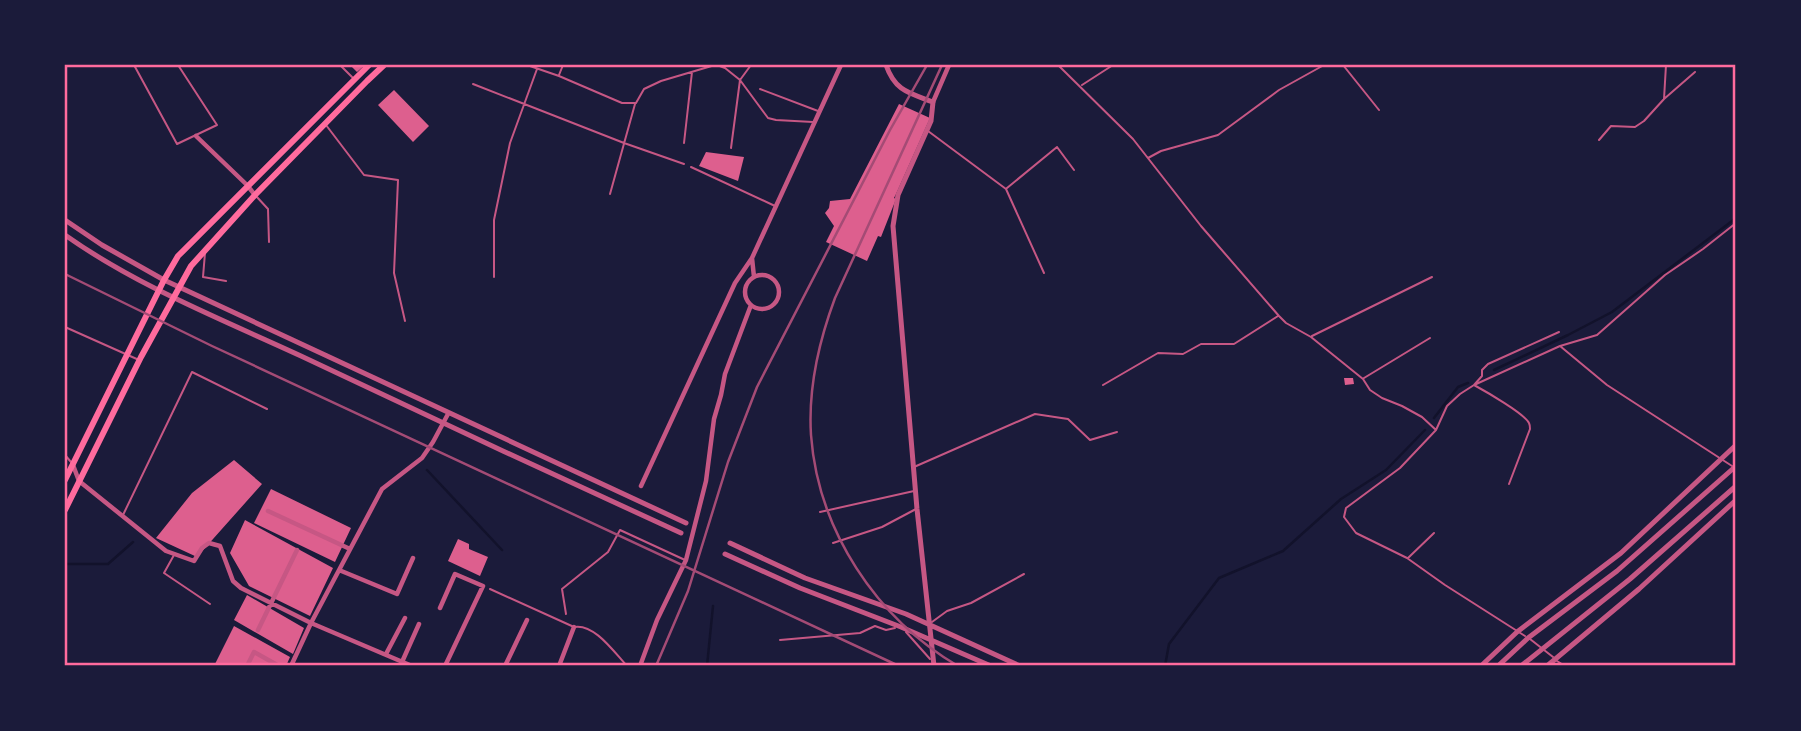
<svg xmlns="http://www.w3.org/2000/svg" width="1801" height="731" font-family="'Alegreya Sans',sans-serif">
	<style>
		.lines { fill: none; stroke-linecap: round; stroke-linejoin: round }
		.stream { stroke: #12122b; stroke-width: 2.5 }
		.building { fill: #dd5f8e }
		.service { stroke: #c65784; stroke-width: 2 }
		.minor { stroke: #c65784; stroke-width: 4.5 }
		.tertiary { stroke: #c65784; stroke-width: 5 }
		.secondary { stroke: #ff6b9d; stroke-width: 6 }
		.rail { stroke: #a44b75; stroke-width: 2.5 }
		.neatline { fill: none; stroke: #ff6b9d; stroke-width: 2.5 }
	</style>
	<rect width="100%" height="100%" fill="#1b1b3a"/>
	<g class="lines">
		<path class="stream" d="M1494 370 1568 335 1612 312 1736 218
			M1434 418 1458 387 1468 383
			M427 470 502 550
			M65 564H108L133 542
			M707 666 713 606
			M1165 666 1169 644 1219 578 1283 551 1341 499 1386 470 1425 430"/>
	</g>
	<path class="building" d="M350 65H365L357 72Z
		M394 90 429 126 413 142 378 105Z
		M899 104 930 118 896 194 894 198 896 199 881 237 878 236 867 261 826 242 834 226 825 213 829 208 830 201 850 199Z
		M706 152 744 157 738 181 699 166Z
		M1344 378H1353L1354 384 1345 385Z
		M234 460 262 484 197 557 156 538 192 493Z
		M271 489 351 528 335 562 254 523Z
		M245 520 333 568 310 616 249 586 230 553Z
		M458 539 469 544V549L488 557 480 576 448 561Z
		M247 595 304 628 293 654 234 620Z
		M234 626 290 657 286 666H214Z"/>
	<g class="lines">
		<path class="service" d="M134 65 177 144 217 125 178 65
			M340 65 353 78
			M527 65 559 76 622 103H636L644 89 661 81 715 65
			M717 65 725 68 740 80 768 118 776 120 813 122
			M1058 65 1133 139 1201 226 1279 316 1286 323 1311 337 1363 379 1370 390 1382 398 1402 406 1422 417 1436 430
			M1343 65 1379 110
			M559 75 563 65
			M473 84 624 143 684 164
			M1082 85 1113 65
			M760 89 818 111
			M1664 99 1666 65
			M326 125 364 175 398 180 394 273 405 321
			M928 131 1006 189 1044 273
			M1599 140 1611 126 1635 127 1644 121 1664 99 1695 72
			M684 143 692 72
			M731 148 740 80 751 65
			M1148 158 1161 151 1218 135 1279 90 1324 65
			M691 167 775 206
			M1007 188 1057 147 1074 170
			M610 194 635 104
			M256 196 268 209 269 242
			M205 253 203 277 226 281
			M494 277V220L510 143 537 69
			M65 327 139 360
			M1312 336 1432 277
			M1560 346 1607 385 1732 466
			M1364 378 1430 338
			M1103 385 1158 353 1183 354 1201 344H1234L1278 316
			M65 455 71 462
			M914 467 1035 414 1068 419 1090 440 1117 432
			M1509 484 1530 429C1530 427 1530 425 1529 423 1525 414 1485 391 1474 385L1482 376V370L1488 364 1559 332
			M820 512 914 491
			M123 515 192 372 267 409
			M833 543 882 527 916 509
			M174 555 164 573 210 604
			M1408 558 1434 533
			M490 589 574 627C594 623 614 652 627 666
			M566 614 562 589 608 552 620 530 685 560
			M932 622 947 611 971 603 1024 574
			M906 632 930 659
			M1525 636 1445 585 1407 558 1356 533 1344 517 1346 508 1400 468 1436 430 1447 406 1460 394 1474 385 1560 346 1597 335 1665 275 1703 249 1736 223
			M1530 639 1553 657
			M780 640 860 633 875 626 886 630 895 628
			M1557 661 1565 666"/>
		<path class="minor" d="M933 102 949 65
			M196 136 247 185 255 195
			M745 292a17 17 0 1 1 34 0a17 17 0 1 1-34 0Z
			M754 277 752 258 841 65
			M73 465 79 481 166 551 194 561 202 548 209 543 220 546 233 581 241 588 311 623 412 666
			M641 486 735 283 752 258
			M268 511 350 549
			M339 570 397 594 413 558
			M440 608 455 574 483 586 445 666
			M258 630 297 550
			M386 654 405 618
			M402 662 419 624
			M247 666 254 652 279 666
			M291 666 311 623 382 489 422 458 433 442 448 414
			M505 666 527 620
			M559 666 574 627
			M640 666 657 620 686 560 706 481 714 419 721 395 725 374 751 305"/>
		<path class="tertiary" d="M886 65C895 91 909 93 933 102L931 121 898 195 893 226 917 509 934 666
			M65 220 102 245 164 280 686 523
			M65 235C137 286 221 319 301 356 427 416 554 475 681 533
			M730 543 805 578 906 614 1020 666
			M725 554 800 588 901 627 991 666
			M1481 666 1517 632 1621 553 1736 445
			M1498 666 1528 638 1617 571 1736 466
			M1521 666 1630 579 1736 486
			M1547 666 1639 589 1736 500"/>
		<path class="secondary" d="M65 480 164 280 178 256 369 65
			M65 510 141 357 191 266 255 195 367 81 384 65"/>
		<path class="rail" d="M942 65 835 298C819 341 808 388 811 435 818 530 876 618 958 666
			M65 274 212 346 899 666
			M656 666 688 591 728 462 757 387 890 130 927 65"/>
	</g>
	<rect width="1801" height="731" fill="none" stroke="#1b1b3a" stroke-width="133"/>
	<rect x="66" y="66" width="1668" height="598" class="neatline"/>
</svg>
